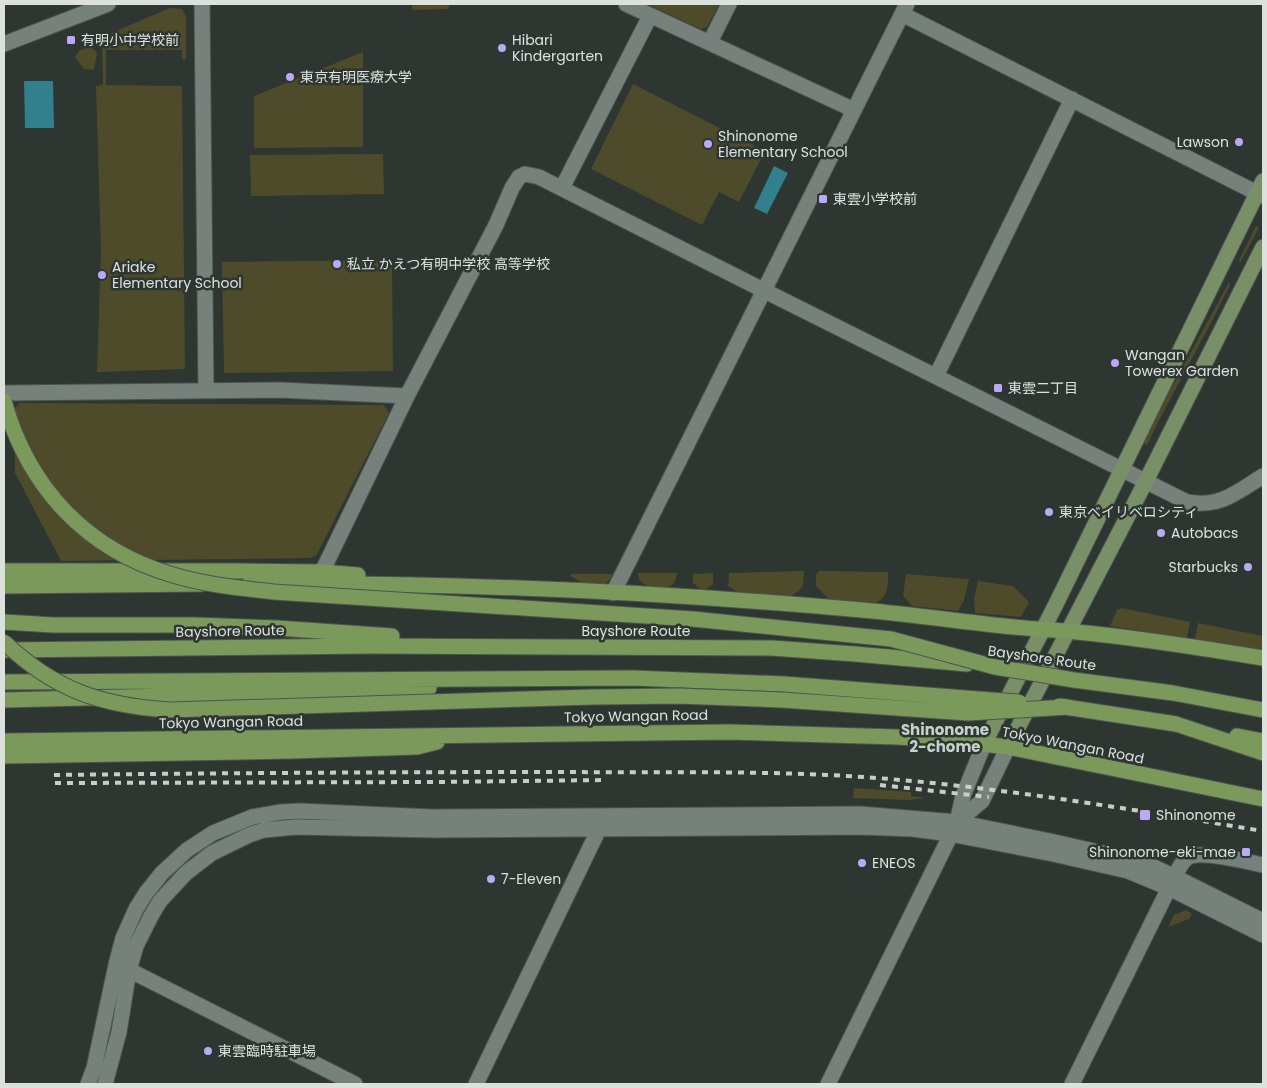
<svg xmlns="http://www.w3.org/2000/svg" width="1267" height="1088" font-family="Poppins,'Noto Sans JP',sans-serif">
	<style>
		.green { fill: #4e4b2b }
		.water { fill: #327f8e }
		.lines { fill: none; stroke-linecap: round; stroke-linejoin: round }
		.minor-casing { stroke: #4d544f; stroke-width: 17 }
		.major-casing { stroke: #4d544f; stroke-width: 17 }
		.highway-casing { stroke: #4d544f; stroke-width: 17 }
		.minor { stroke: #77817b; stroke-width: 15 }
		.major { stroke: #798f68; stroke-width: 15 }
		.highway { stroke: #7a995b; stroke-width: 15 }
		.rail { stroke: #c8cdca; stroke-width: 4; stroke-dasharray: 6 6; stroke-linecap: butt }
		.highway-bridge-casing { stroke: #4d544f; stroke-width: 17; stroke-linecap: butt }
		.highway-bridge { stroke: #7a995b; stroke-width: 15 }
		.poi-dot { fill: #baaaf6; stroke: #2d3630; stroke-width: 2 }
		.labels { text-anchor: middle; stroke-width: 5; stroke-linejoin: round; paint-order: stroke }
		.poi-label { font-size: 14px; fill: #dce1de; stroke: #2d3630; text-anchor: start }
		.street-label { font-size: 14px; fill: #dce1de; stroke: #2d3630 }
		.neighbourhood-label { font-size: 15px; font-weight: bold; fill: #c6d1ca; stroke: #2d3630 }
	</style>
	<rect width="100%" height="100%" fill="#2d3630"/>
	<path class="green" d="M412 4H450L448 9 412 10Z
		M647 4H719L707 27 701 29Z
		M170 8 182 9 186 16V59H182V50H106V85L182 86 185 369 97 372 101 252 96 86 103 85 102 37Z
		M90 45 97 53 94 70 84 69 75 57 79 51Z
		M363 52V147L254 148V96Z
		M633 84 765 151 739 202 719 192 702 225 591 169Z
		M383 154 384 194 251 196 250 155Z
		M1256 226 1259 228 1240 263 1239 260Z
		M392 260 393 371 224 373 222 262Z
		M1229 282 1230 285C1204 339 1173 391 1147 445L1143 443 1172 387Z
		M20 403 384 405 389 413 317 554 311 558 61 561 15 473 14 409Z
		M804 571 803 585 799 591 789 597 739 593 728 586 729 573Z
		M819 571 888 572C888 585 889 596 876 603L830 600 816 586V575Z
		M637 573H677C676 594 652 591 640 581Z
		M713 573V584L703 591 693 583V574Z
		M570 574H613C604 593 584 586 571 576Z
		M906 574 969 579 964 600 958 611 912 606 903 596Z
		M978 581 1013 586 1029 602 1021 617 975 613 974 599Z
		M1122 608 1190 622 1187 638 1110 626 1117 610Z
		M1198 623 1263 636V650L1195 639Z
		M854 788 911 792V796L926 798 910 800 853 798Z
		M1186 910 1192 914 1189 919 1168 927 1174 915Z"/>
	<path class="water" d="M24 81H53L54 128H25Z
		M774 166 788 173 767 214 754 208Z"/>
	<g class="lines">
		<g class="minor-casing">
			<path id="minor" d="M202 4 206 390
				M626 4 854 110
				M902 14 1263 196
				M710 42 729 4
				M4 44 108 4
				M562 188 650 16
				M936 376 1072 99
				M4 393 280 390 407 396
				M322 572 407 396 496 225 512 188 519 177 525 174 539 177 765 291 1187 502C1220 508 1237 492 1263 476
				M613 593 907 4
				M957 822 982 801 1008 747
				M129 970 355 1084
				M88 1084 94 1068 116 965 123 938 136 909 146 893 162 873 187 850 213 833 252 817 281 812 300 811 432 817 860 814 957 822 1050 841 1120 857 1156 868 1175 877 1263 921
				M105 1084 119 1032 129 970 136 946 151 916 160 901 186 873 212 853 249 835 264 830 296 827 434 830 861 827 913 829 950 834 1053 854 1128 871 1169 888 1263 935
				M476 1084 599 829
				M828 1084 957 822 963 796 984 744
				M1072 1084 1169 888C1174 879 1179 864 1187 858 1199 849 1248 862 1263 865"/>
		</g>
		<g class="major-casing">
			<path id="major" d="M984 744 1055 606 1263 181
				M1008 747 1146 481 1263 247"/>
		</g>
		<g class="highway-casing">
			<path id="highway" d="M4 571H239L322 572 358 575
				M249 584C453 582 658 592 862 610 906 614 950 620 994 625 1028 629 1062 630 1096 634 1152 640 1208 649 1263 658
				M4 586 201 584
				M4 622 53 625H195L277 628 392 636
				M5 650 370 646 772 648 855 654 967 664
				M4 682 633 678 784 684
				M4 700 371 691 429 688
				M1176 724 1263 753
				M1237 736 1263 741
				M4 741 729 732 897 737 956 741 1008 747 1263 799
				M4 756 292 751 417 747 437 742"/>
		</g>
		<use href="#minor" class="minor"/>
		<use href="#major" class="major"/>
		<use href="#highway" class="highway"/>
		<path class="rail" d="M54 775C225 773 396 772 566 772 669 773 774 770 877 778 1006 788 1135 810 1263 831
			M55 783 439 782 607 780
			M880 785 989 797"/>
		<g class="highway-bridge-casing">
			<path id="highway-bridge" d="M4 401C28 487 86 550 173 575 206 585 240 588 274 592L693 619 891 639 995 667 1074 680 1173 693 1263 710
				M4 642C54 690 102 706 170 710L593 697 679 696 782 700 968 713 1068 707
				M784 684 1019 702
				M1059 706 1176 724"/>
		</g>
		<use href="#highway-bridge" class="highway-bridge"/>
	</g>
	<g class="poi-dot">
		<rect x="66" y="35" width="10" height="10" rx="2.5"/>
		<circle cx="502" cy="48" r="5"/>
		<circle cx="290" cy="77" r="5"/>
		<circle cx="1239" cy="142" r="5"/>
		<circle cx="708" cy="144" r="5"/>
		<rect x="818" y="194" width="10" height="10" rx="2.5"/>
		<circle cx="337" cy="264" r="5"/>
		<circle cx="102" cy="275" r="5"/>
		<circle cx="1115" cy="363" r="5"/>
		<rect x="993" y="383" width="10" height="10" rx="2.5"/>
		<circle cx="1049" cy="512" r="5"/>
		<circle cx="1161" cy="533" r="5"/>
		<circle cx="1248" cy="567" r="5"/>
		<rect x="1139" y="809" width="12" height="12" rx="2.5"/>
		<rect x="1241" y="847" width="10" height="10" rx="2.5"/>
		<circle cx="862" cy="863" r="5"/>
		<circle cx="491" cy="879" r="5"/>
		<circle cx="208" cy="1051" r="5"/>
	</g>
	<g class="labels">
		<g class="poi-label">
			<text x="81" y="45">有明小中学校前</text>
			<text x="512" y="45">Hibari<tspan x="512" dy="16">Kindergarten</tspan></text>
			<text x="300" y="82">東京有明医療大学</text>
			<text x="718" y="141">Shinonome<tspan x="718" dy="16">Elementary School</tspan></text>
			<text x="1229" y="147" text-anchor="end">Lawson</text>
			<text x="833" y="204">東雲小学校前</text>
			<text x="347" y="269">私立 かえつ有明中学校 高等学校</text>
			<text x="112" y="272">Ariake<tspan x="112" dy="16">Elementary School</tspan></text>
			<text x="1125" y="360">Wangan<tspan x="1125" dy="16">Towerex Garden</tspan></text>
			<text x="1008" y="393">東雲二丁目</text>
			<text x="1059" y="517">東京ベイリベロシティ</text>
			<text x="1171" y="538">Autobacs</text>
			<text x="1238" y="572" text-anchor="end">Starbucks</text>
			<text x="1156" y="820">Shinonome</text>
			<text x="1236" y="857" text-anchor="end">Shinonome-eki-mae</text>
			<text x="872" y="868">ENEOS</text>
			<text x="501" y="884">7-Eleven</text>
			<text x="218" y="1056">東雲臨時駐車場</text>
		</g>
		<g class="street-label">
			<text transform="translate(230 631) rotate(-1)" y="5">Bayshore Route</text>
			<text x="636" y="636">Bayshore Route</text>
			<text transform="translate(1042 658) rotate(8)" y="5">Bayshore Route</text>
			<text transform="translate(636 716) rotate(-1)" y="5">Tokyo Wangan Road</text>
			<text transform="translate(231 722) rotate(-1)" y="5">Tokyo Wangan Road</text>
			<text transform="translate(1073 745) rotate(11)" y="5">Tokyo Wangan Road</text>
		</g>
		<g class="neighbourhood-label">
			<text x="945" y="735">Shinonome<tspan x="945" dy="17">2-chome</tspan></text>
		</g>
	</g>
	<rect width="1267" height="1088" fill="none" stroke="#dce1de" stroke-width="10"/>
</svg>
